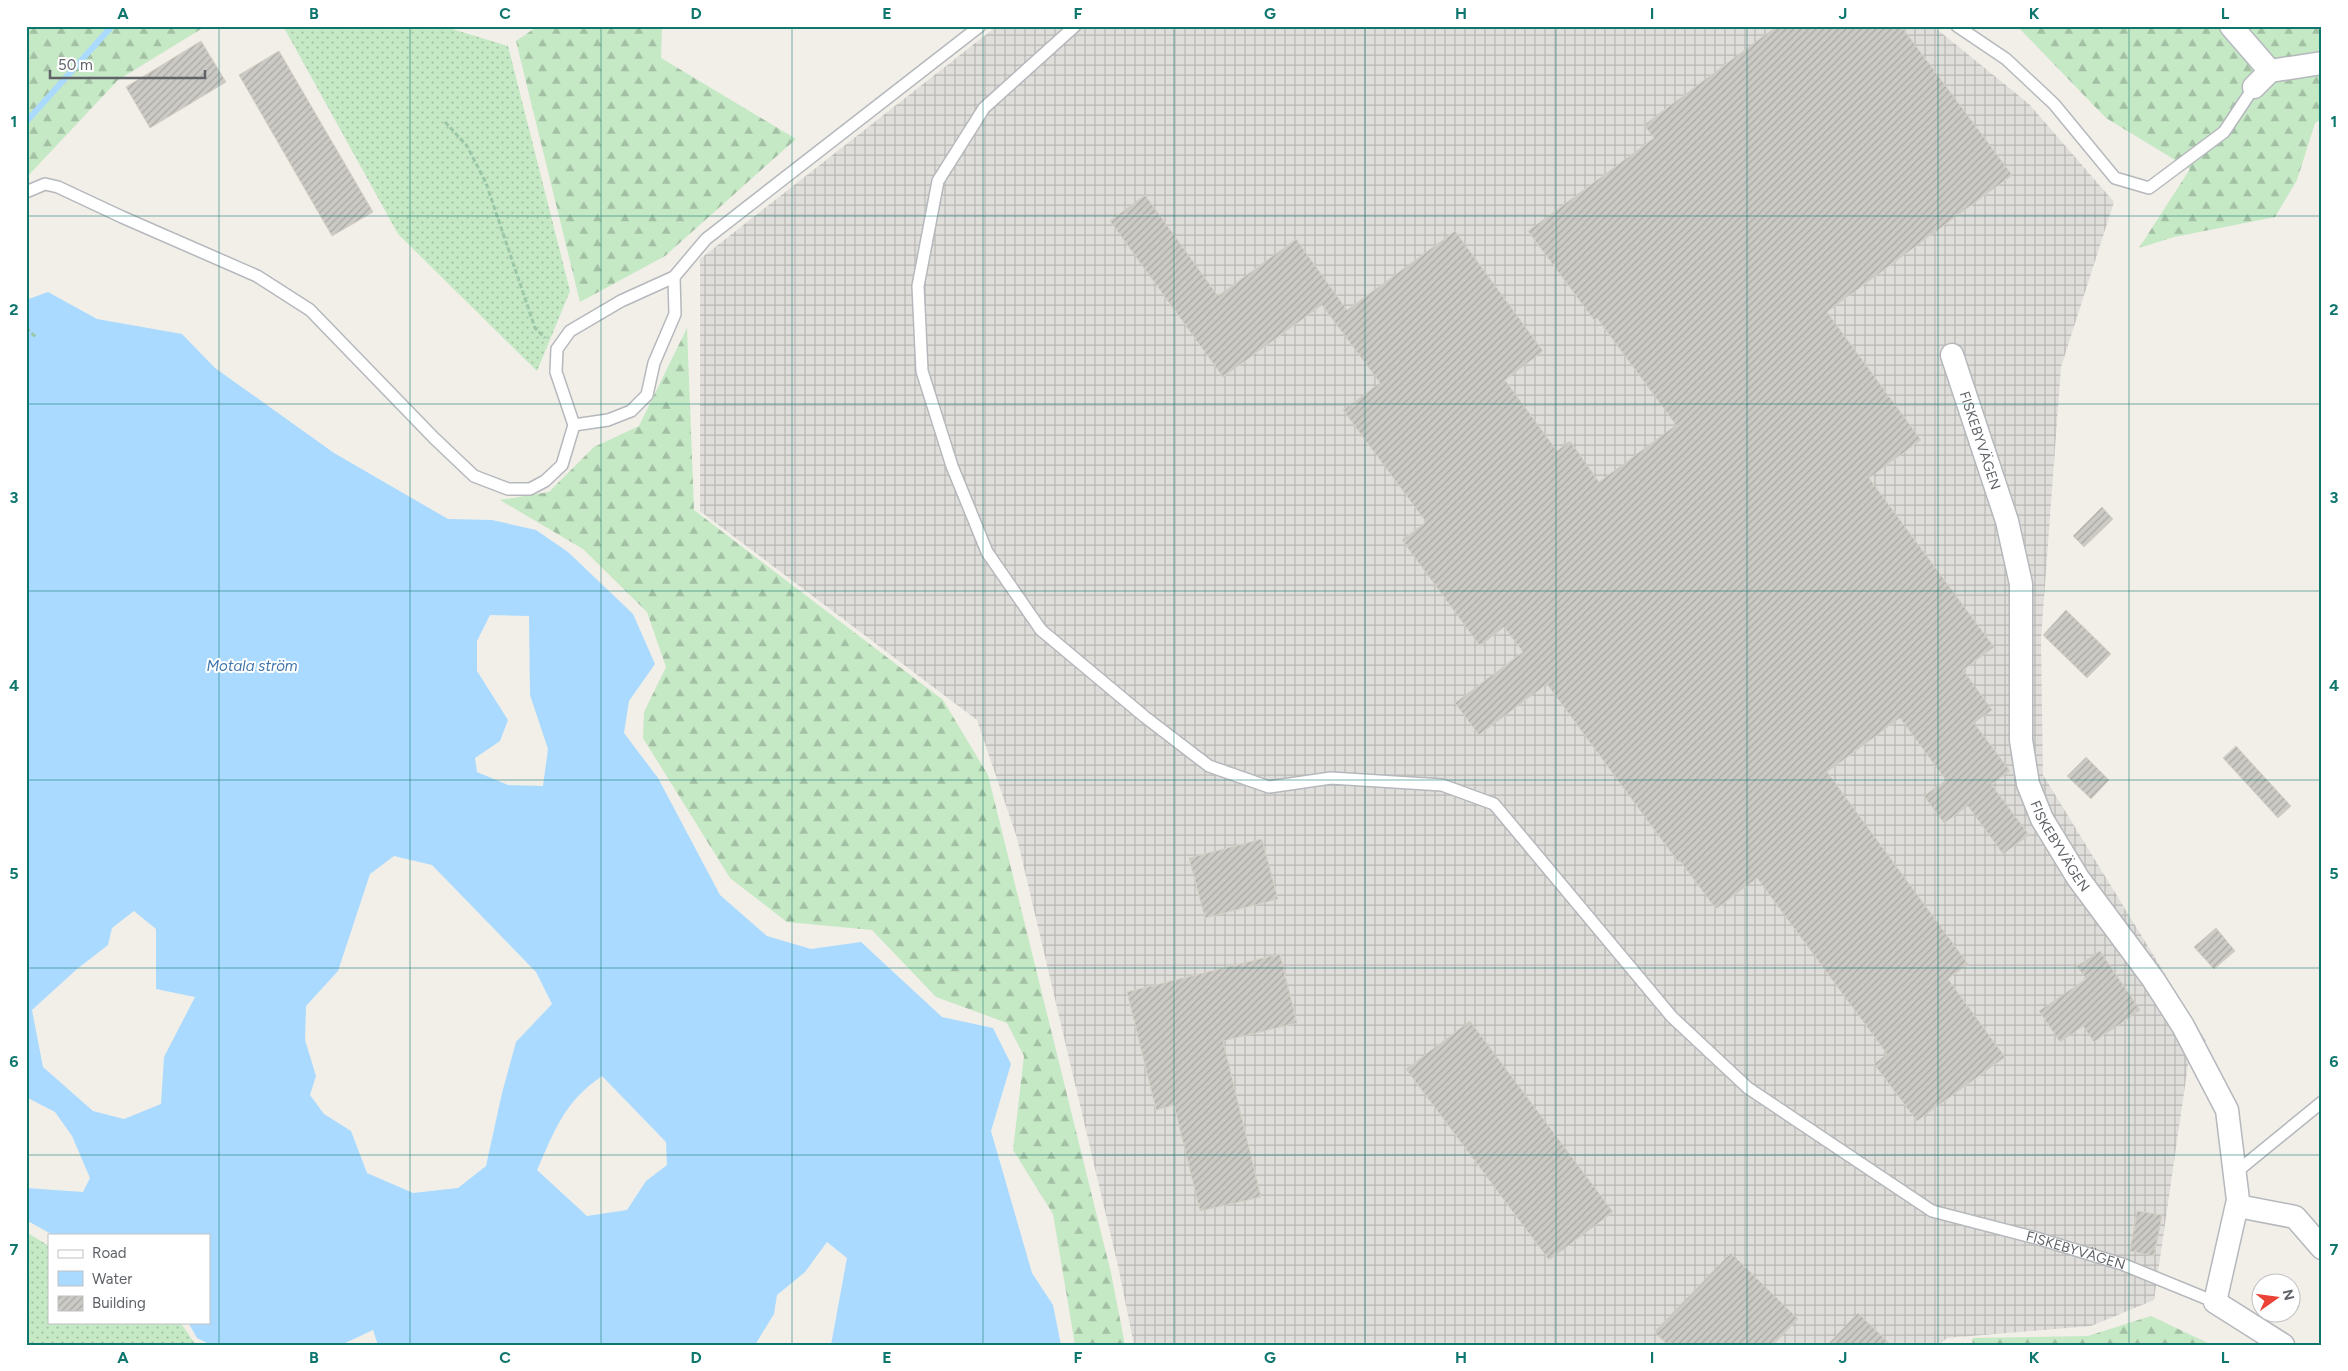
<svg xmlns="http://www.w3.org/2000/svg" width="2348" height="1371" font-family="Figtree,sans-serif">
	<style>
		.industrial { fill: url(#industrial-grid) }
		.grass { fill: url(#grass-dots) }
		.forest { fill: url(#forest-firs) }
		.water { fill: #aadaff; fill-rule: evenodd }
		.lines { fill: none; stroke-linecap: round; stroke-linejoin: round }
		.stream { stroke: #aadaff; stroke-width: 6 }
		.building { fill: url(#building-hatch); stroke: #d6d1c6 }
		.lane-casing { stroke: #b5b8bc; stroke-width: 14 }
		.street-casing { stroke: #b5b8bc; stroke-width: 25 }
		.path { stroke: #9cc7a9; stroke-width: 3; stroke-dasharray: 5 2.5; stroke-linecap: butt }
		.lane { stroke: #fff; stroke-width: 11 }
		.street { stroke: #fff; stroke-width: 22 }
		.grid { fill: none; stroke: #0f766e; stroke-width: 1; stroke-opacity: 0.55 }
		.labels { text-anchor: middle; stroke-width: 4; stroke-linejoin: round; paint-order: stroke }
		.street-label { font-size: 14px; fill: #5f6368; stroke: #fff }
		.water-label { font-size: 15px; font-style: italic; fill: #4174aa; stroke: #fff }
		.neatline { fill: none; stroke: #0f766e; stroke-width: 2 }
		.grid-label { font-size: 16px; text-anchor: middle; font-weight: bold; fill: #0f766e }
	</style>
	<defs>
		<pattern id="industrial-grid" width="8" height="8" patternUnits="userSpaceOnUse" patternTransform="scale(1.25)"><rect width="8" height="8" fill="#e0deda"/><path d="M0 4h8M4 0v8" fill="none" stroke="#b9b8b5"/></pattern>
		<pattern id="grass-dots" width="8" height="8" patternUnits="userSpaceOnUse" patternTransform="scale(1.25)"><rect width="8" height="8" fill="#c5e8c5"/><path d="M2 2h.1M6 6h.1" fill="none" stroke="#a3c0a4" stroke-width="1.8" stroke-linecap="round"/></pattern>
		<pattern id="forest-firs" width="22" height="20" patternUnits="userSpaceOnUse" patternTransform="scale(1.25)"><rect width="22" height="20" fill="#c5e8c5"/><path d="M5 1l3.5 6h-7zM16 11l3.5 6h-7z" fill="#a3c0a4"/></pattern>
		<pattern id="building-hatch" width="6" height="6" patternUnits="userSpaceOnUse" patternTransform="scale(1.25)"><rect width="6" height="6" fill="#cccac5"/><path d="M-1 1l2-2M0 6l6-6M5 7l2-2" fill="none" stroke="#a9a8a4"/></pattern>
	</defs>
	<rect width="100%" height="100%" fill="#f1efe8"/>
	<path class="industrial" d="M997 26H1933L2029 104 2114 202 2061 367 2041 639 2043 775 2206 1041 2189 1058 2154 1300 2091 1326 1947 1338 1939 1345H1134L1118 1266 1017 838 977 720 700 511V259Z"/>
	<path class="grass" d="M283 26H442L508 46 570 291 537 371 398 234Z
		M26 1232 49 1246V1322H180L196 1345H26Z"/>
	<path class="forest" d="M26 26H206L118 80 26 178Z
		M538 26H662L661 58 796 139 665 256 580 302 516 41Z
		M2017 26H2322V119L2315 123 2297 180 2275 217 2174 237 2139 248 2190 169 2106 118Z
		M687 328 694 510 943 700 988 775 1111 1273 1125 1345H1075L1053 1214 1013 1150 1024 1056 1007 1023 936 997 872 930 787 922 730 878 643 738 644 712 666 667 647 612 583 549 500 500 549 492 594 447 639 426Z
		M2151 1316 2212 1345H1972L1973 1338 2088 1336Z"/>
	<path class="water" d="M48 292 97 319 182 334 215 368 334 453 448 519 492 520 536 530 568 552 633 614 655 664 629 701 624 733 658 778 720 895 767 936 811 949 861 942 942 1017 993 1028 1011 1064 991 1131 1032 1273 1053 1305 1061 1345H831L847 1258 827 1242 805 1272 777 1295 774 1314 755 1345H378L373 1330 341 1345H211L197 1338 188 1322H209V1235H53L26 1220V1188L83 1192 90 1178 72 1136 55 1112 26 1097V300ZM490 615 529 616 530 695 548 749 543 786 508 785 477 772 475 758 500 741 508 720 477 671V641ZM394 856 432 865 536 972 552 1004 516 1042 502 1093 486 1166 458 1188 413 1193 367 1173 351 1131 324 1114 310 1095 316 1076 305 1040 306 1006 338 971 370 874ZM134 911 156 929V989L195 997 164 1057 161 1104 124 1119 93 1111 43 1067 32 1010 77 969 108 945 112 928ZM602 1076 666 1142 667 1165 646 1181 627 1210 587 1216 537 1170C555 1130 564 1102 602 1076Z"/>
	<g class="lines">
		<path class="stream" d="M26 122 112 26"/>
	</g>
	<path class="building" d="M1777 26H1901L2012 175 1827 312 1921 440 1869 478 1994 647 1963 670 1992 710 1974 723 2010 771 1991 784 2029 835 2003 854 1968 806 1944 823 1924 796 1946 780 1900 718 1827 772 1968 964 1948 979 2005 1057 1917 1121 1874 1064 1887 1054 1757 878 1716 909 1680 861 1678 862 1547 684 1479 735 1455 703 1523 652 1504 627 1480 646 1402 540 1426 522 1343 410 1380 383 1322 305 1223 377 1110 221 1145 195 1218 296 1296 239 1347 310 1455 231 1543 351 1505 380 1557 451 1570 441 1599 482 1676 425 1597 318 1594 320 1528 231 1654 138 1644 125Z
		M201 41 226 82 150 128 126 87Z
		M279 51 373 212 332 236 239 75Z
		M2102 507 2113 519 2084 547 2073 536Z
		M2066 610 2111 654 2087 678 2043 635Z
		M2236 746 2291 806 2278 818 2223 758Z
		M2086 757 2109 780 2091 799 2067 776Z
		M1262 839 1278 899 1205 918 1189 858Z
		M2216 928 2235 951 2214 969 2194 947Z
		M2100 951 2140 1010 2094 1042 2083 1026 2060 1042 2039 1011 2086 979 2077 966Z
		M1280 954 1297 1023 1223 1041 1261 1197 1200 1211 1174 1105 1156 1110 1127 992Z
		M1470 1021 1613 1212 1549 1260 1406 1069Z
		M2137 1211 2162 1215 2154 1256 2130 1251Z
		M1731 1253 1798 1319 1773 1345H1668L1654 1332Z
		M1858 1313 1891 1345H1827Z"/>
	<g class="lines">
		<g class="lane-casing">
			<g id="lane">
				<path id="s1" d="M1075 26 984 108 938 181 918 286 922 371 952 466 987 552 1041 630 1145 717 1209 766 1269 787 1331 778 1442 785 1494 804 1672 1017 1748 1088 1932 1211 2036 1238 2122 1264 2215 1302"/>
				<path d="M1957 26 2006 59 2054 104 2115 178 2149 188 2224 132 2254 87"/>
				<path d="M26 192 45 184 58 187 122 217 257 276 310 310 434 438 474 476 508 489H530L545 481 562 465 574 425 556 372 557 349 570 331 621 301 674 277 706 239 980 26"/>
				<path d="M574 425 608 420 631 411 647 395 654 363 675 314 674 277"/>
				<path d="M2235 1173 2322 1102"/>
			</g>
		</g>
		<g class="street-casing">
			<g id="street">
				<path d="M2231 26 2270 71 2322 63"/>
				<path d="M2254 87 2270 71"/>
				<path id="s2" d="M1952 355 2007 521 2021 584V740L2028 784 2042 819 2078 878 2153 979 2183 1026 2227 1110 2238 1200 2215 1302 2283 1345"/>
				<path d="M2238 1206 2295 1217 2322 1248"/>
			</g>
		</g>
		<path class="path" d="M445 122 467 146 486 183 535 328 545 338
			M26 328 37 338"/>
		<use href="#lane" class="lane"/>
		<use href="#street" class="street"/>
	</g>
	<path class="grid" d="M219 26V1345M410 26V1345M601 26V1345M792 26V1345M983 26V1345M1174 26V1345M1365 26V1345M1556 26V1345M1747 26V1345M1938 26V1345M2129 26V1345M26 216H2322M26 404H2322M26 591H2322M26 780H2322M26 968H2322M26 1155H2322"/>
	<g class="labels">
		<g class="street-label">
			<text dy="5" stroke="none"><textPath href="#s2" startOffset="90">FISKEBYVÄGEN</textPath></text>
			<text dy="5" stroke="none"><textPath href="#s2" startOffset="510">FISKEBYVÄGEN</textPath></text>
			<text dy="5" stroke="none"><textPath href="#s1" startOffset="1949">FISKEBYVÄGEN</textPath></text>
		</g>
		<g class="water-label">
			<text x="252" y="671">Motala ström</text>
		</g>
	</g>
	<rect width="2348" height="1371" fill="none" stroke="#ffffff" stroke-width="55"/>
	<rect x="48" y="1234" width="162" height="90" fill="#ffffff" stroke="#bfc1c3"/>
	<rect x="58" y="1250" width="25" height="8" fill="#ffffff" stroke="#bfc1c3"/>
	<text x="92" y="1258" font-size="15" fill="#5f6368">Road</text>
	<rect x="58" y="1271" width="25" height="15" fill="#aadaff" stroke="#bfc1c3"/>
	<text x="92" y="1284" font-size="15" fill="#5f6368">Water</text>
	<rect x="58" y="1296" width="25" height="15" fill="url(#building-hatch)" stroke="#bfc1c3"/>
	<text x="92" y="1308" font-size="15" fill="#5f6368">Building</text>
	<g transform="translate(2276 1298) rotate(76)"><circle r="24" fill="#ffffff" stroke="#bfc1c3"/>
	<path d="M0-4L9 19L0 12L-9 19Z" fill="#ea4335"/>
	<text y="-8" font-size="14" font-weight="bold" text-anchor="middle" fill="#5f6368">N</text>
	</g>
	<path d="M50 70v8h155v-8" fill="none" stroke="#5f6368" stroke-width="2.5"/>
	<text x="58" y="70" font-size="15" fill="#5f6368" stroke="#ffffff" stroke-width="4" paint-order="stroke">50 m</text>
	<rect x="28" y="28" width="2292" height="1316" class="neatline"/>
	<g class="grid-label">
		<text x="123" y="19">A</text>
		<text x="314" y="19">B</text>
		<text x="505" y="19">C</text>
		<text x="696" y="19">D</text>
		<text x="887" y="19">E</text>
		<text x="1078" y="19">F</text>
		<text x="1270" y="19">G</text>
		<text x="1461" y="19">H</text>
		<text x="1652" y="19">I</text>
		<text x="1843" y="19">J</text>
		<text x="2034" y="19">K</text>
		<text x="2225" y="19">L</text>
		<text x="14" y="127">1</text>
		<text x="2334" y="127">1</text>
		<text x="14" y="315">2</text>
		<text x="2334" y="315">2</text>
		<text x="14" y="503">3</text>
		<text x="2334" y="503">3</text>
		<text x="14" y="691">4</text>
		<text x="2334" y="691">4</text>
		<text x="14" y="879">5</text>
		<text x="2334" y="879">5</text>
		<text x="14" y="1067">6</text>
		<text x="2334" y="1067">6</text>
		<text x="14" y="1255">7</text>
		<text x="2334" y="1255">7</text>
		<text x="123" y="1363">A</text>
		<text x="314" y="1363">B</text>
		<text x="505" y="1363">C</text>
		<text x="696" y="1363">D</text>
		<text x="887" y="1363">E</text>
		<text x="1078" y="1363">F</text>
		<text x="1270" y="1363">G</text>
		<text x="1461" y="1363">H</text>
		<text x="1652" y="1363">I</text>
		<text x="1843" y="1363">J</text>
		<text x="2034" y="1363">K</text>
		<text x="2225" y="1363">L</text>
	</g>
</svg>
